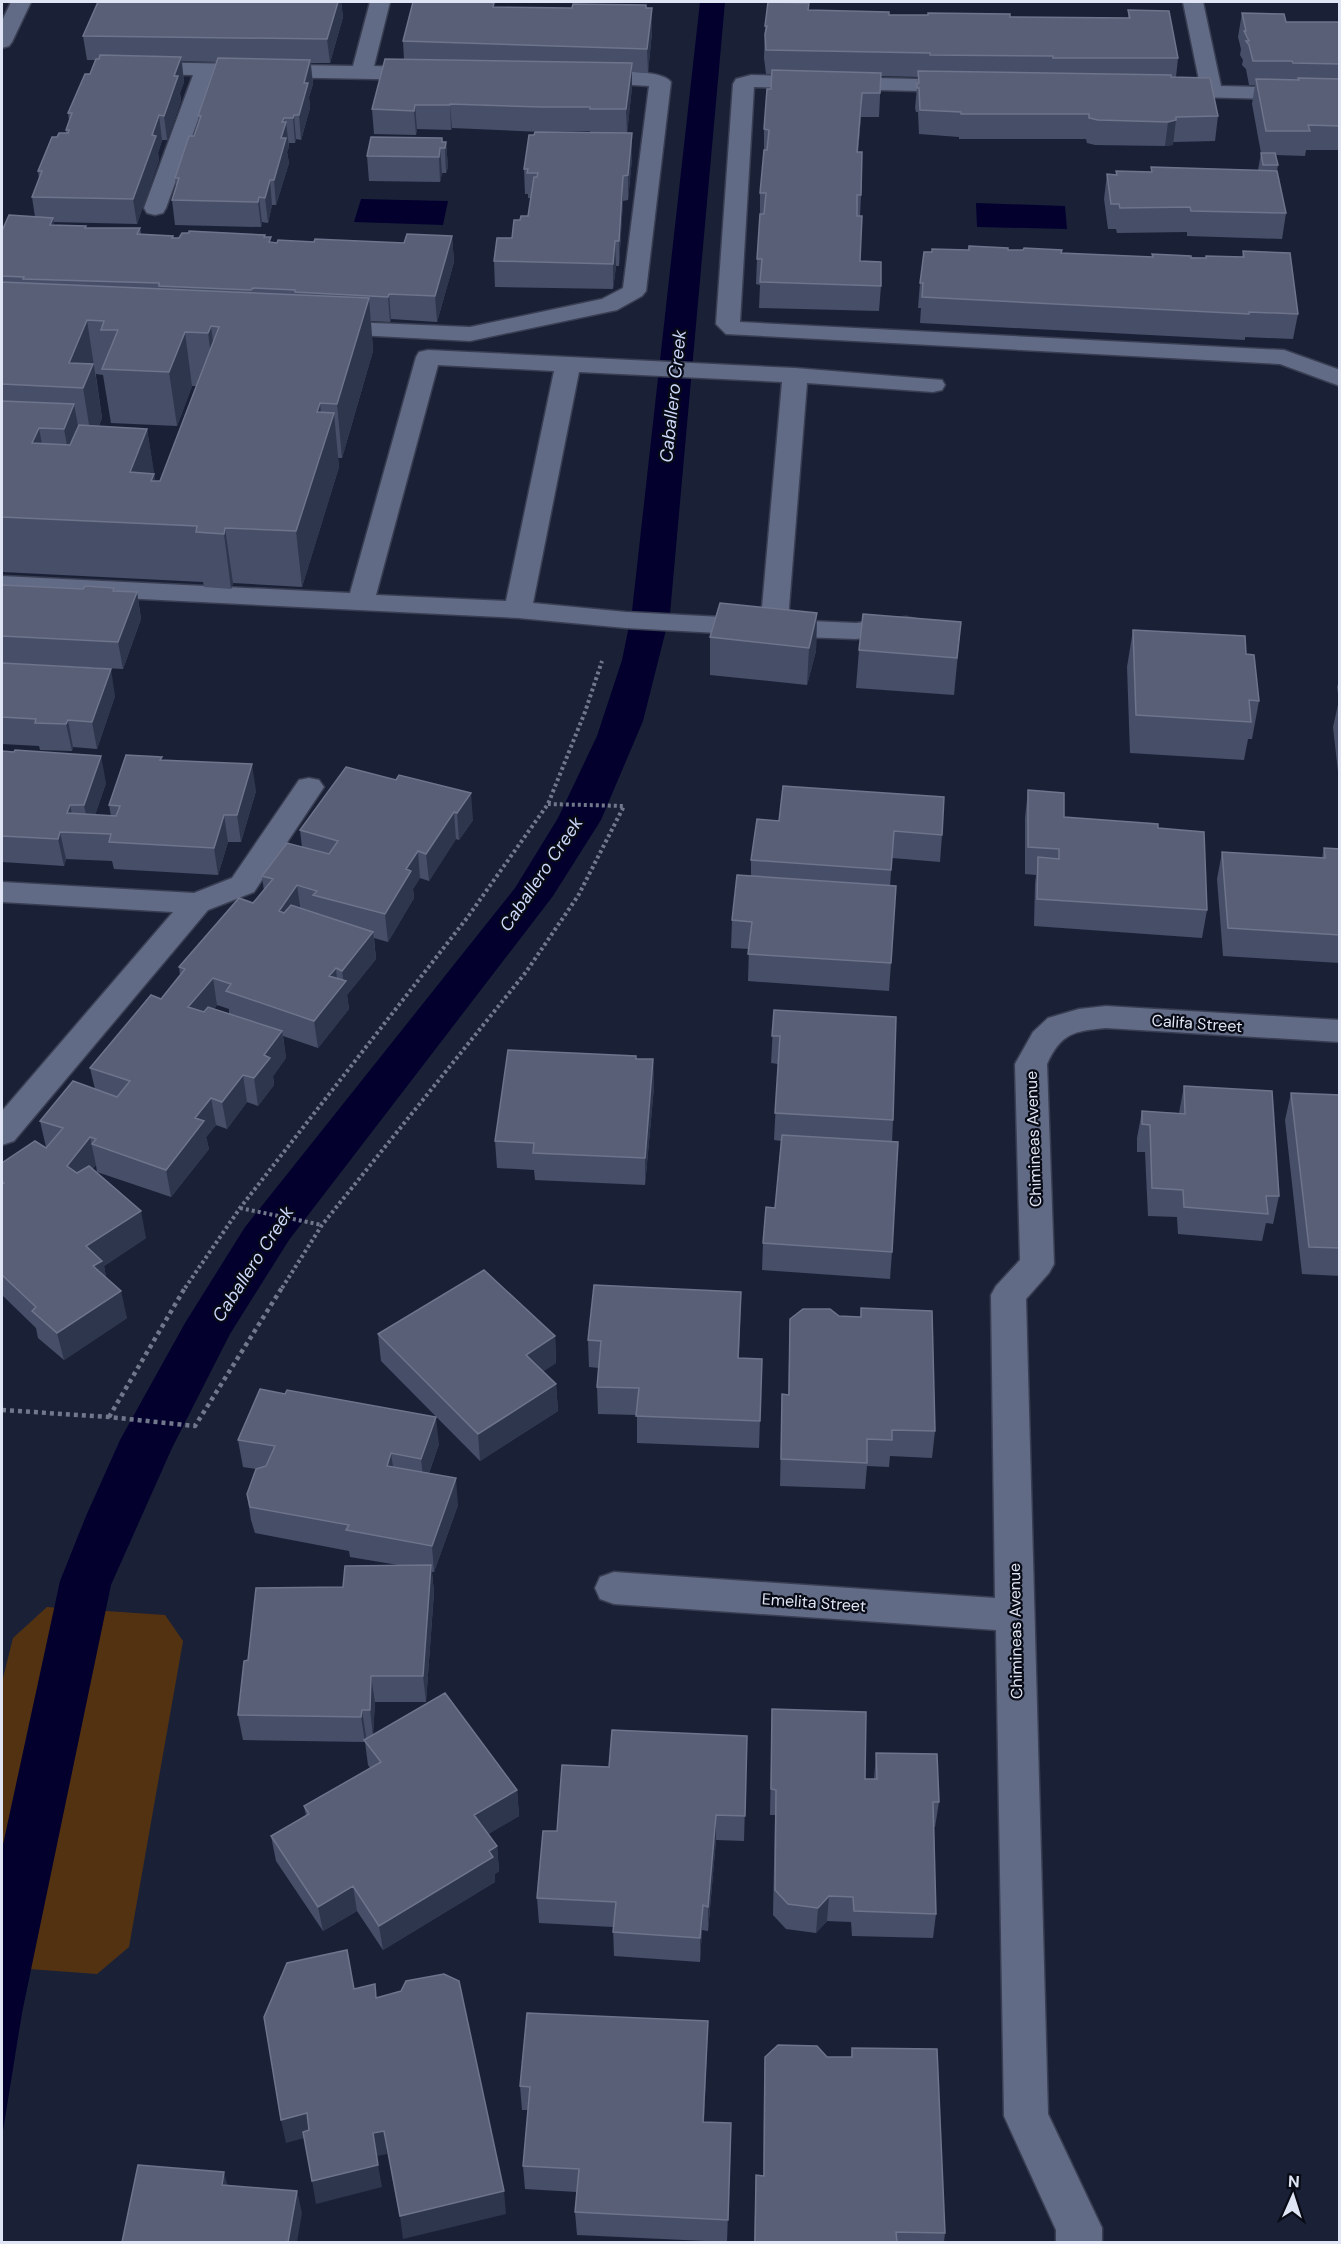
<svg xmlns="http://www.w3.org/2000/svg" width="1341" height="2244" font-family="'DM Sans',sans-serif">
	<style>
		.green { fill: #533212 }
		.water { fill: #03002e }
		.lines { fill: none; stroke-linecap: round; stroke-linejoin: round }
		.minor-casing { stroke: #393e52; stroke-width: 3 }
		.path-far1 { stroke: #72788c; stroke-width: 4; stroke-dasharray: 3 3; stroke-linecap: butt }
		.path { stroke: #72788c; stroke-width: 4.5; stroke-dasharray: 4 4; stroke-linecap: butt }
		.minor { fill: #616b86; fill-rule: evenodd }
		.wall { fill: #474f68; fill-rule: evenodd }
		.shaded-wall { fill: #2e364e }
		.building { fill: #585f77; stroke: #6d748b; stroke-width: 1.5 }
		.labels { text-anchor: middle; stroke-width: 4.5; stroke-linejoin: round; paint-order: stroke }
		.street-label { font-size: 16px; fill: #dfe5f5; stroke: #080b15 }
		.water-label { font-size: 18px; font-style: italic; fill: #cbd7f9; stroke: #080b15 }
	</style>
	<rect width="100%" height="100%" fill="#1a2137"/>
	<path class="green" d="M47 1607 165 1615 183 1641 129 1947 97 1974 2 1967V1682L13 1638Z"/>
	<path class="water" d="M700 2H725L670 614 643 721 601 820 553 896 289 1240 230 1334 172 1448 111 1585 22 2013 2 2137V1849L60 1581 86 1516 120 1440 185 1323 245 1227 515 888 558 818 597 736 622 660 632 611Z
		M361 199 448 201 443 225 354 222Z
		M976 203 1065 206 1067 229 977 227Z"/>
	<g class="lines">
		<g class="minor-casing">
			<path id="minor" d="M11 2H31L12 42 9 46 2 48V21Z
				M370 2H390L374 66 426 68 433 70 437 74 433 78 426 80 214 76 166 208 163 213 155 215 147 213 144 208 193 75 139 74 132 72 128 68 132 64 139 62 353 66Z
				M1183 2H1203L1221 86 1340 89V101L1159 96 1156 91 1159 86 1200 85Z
				M589 72C606 72 661 68 671 82L646 291 642 296 617 310 470 341 319 333 315 328 319 323 327 321 470 327 602 299 623 288 649 86 582 82 578 78 582 74Z
				M751 75 960 80 968 81 971 86 968 91 960 92 754 87 740 322 1284 350 1340 370V386L1280 364 726 334 716 324 733 84 736 79Z
				M428 350 795 368 942 380 945 385 942 390 933 392 807 383 788 620 856 623 906 617 916 619 920 625 916 631 856 639 774 636 626 628 518 618 2 592V576L350 593 416 357 419 352ZM438 365 554 371 506 601 376 595ZM579 372 782 382 761 619 626 612 533 603Z
				M309 778 319 780 324 787 254 892 208 910 14 1141 2 1145V1111L173 912 2 902V882L194 893 232 878 299 780Z
				M1106 1006 1340 1020V1042L1106 1028C1074 1031 1061 1033 1047 1064L1054 1264 1049 1273 1026 1299 1048 2114 1102 2228V2242H1056V2230L1004 2116 996 1630 614 1604 600 1599 595 1588 600 1577 614 1572 995 1598 991 1295 996 1286 1020 1260 1015 1064 1033 1032 1048 1018 1079 1009Z"/>
		</g>
		<path class="path-far1" d="M240 1208 322 1225
			M185 1288 240 1208 467 918 548 804 585 712 602 661
			M282 1288 322 1225 526 972 578 896 624 806 548 804"/>
		<path class="path" d="M2 1410 109 1417 195 1426 283 1286
			M109 1417 186 1286"/>
		<use href="#minor" class="minor"/>
	</g>
	<path class="wall" d="M98 2H341L343 17 330 63H311L313 84 309 97 310 108 301 140 296 139 295 143H289V147L287 152 289 163 276 205H272L268 223 262 222 261 227 175 225 172 200 176 187 175 178 194 136 199 123 198 116 216 62 182 61 184 82 180 93 181 101 167 140H162L158 153 159 160 137 224 54 222V225L86 228H140L141 234 173 236 174 238 265 237 271 242 404 243 452 236 454 262 437 322 391 319 390 322 371 321 373 351 342 458H338L339 467 302 587 233 583 231 589 204 587 203 582 2 572V231L35 217 32 197 39 179 38 171 57 137 66 133V130L69 120 68 113 90 74 95 60H87L83 36ZM96 374 103 375 111 423 177 426 192 386H196L160 481H155L147 429 99 426 102 418 96 376Z
		M494 3V7L572 8H652V32L648 73 632 72V87L627 133 632 158 628 200 623 201 619 266H616L613 289 495 287 494 261 512 238 520 220 528 216 531 198H528V194H525L524 169 590 133V131L542 132 452 128 451 130 417 129 416 135 374 134 372 109 404 60 403 41Z
		M808 10 889 15 1010 17 1128 18V10L1178 58 1176 77 1218 116 1215 141 1173 142V145L1165 146 1095 145 1087 143 1086 139H959V137L919 134 918 112H916L915 108 918 77 881 76 879 117H861L858 152 861 195 860 216V261L881 286 879 311 759 308 760 285 756 284 757 259 760 218V193L764 154V129L771 89 772 74H766L764 58 765 26Z
		M1242 13 1286 22H1340V150H1306L1305 156 1276 155 1278 165 1277 171 1286 213 1282 239 1187 236V232L1117 233 1116 229H1108L1104 199 1107 174 1116 175V171L1151 172V167L1258 170 1261 153 1252 104 1255 85H1249L1246 69 1242 65 1243 60 1240 55 1241 49 1238 37Z
		M446 142 448 167 446 173H442L440 182 369 181 367 156Z
		M969 246 1008 250 1061 253 1152 257V254L1205 258 1242 257 1243 251 1298 314 1293 339 1245 337V340L920 323 921 308H918L920 283 932 252 968 250Z
		M2 585 137 592 141 619 123 669 2 663Z
		M817 613 816 651 807 685 710 675V637Z
		M961 622 954 695 856 688 859 650Z
		M1133 630 1246 654 1259 701 1252 739H1248L1244 760 1130 753 1127 667Z
		M2 663 115 696 97 749 73 747 72 751 40 750 39 746 2 744Z
		M1340 678V772H1338L1333 727 1339 700 1337 687Z
		M2 751 106 783 95 815 111 816 109 805 162 760 256 791 241 842H228L218 875 114 869 112 861 66 859 64 866 2 862Z
		M396 780 473 820 459 840 456 839 429 881 420 878 413 889 414 898 388 942 374 938 376 959 347 995 349 1009 318 1048 283 1036 286 1058 273 1076 274 1085 258 1106 247 1102 227 1129 216 1125 206 1137 209 1149 171 1197 97 1172 96 1165 92 1169 146 1238 104 1266 106 1277 127 1318 64 1360 38 1338 36 1328 2 1295V1163L46 1148V1147L40 1121 95 1089 90 1068 161 999 180 975 179 967 253 903 264 891 262 876 302 847 300 830ZM217 1005 229 1009V1014L214 1009Z
		M1028 790 1064 817 1158 828 1207 910 1202 938 1034 926 1035 884 1036 875 1025 874V818Z
		M757 819 942 835 940 862 892 858 890 886 891 963 889 991 748 981 749 949 731 948 732 920 751 876V860Z
		M1324 848 1340 849V963L1223 956 1217 879 1222 852 1322 858Z
		M774 1010 893 1120 892 1142V1252L890 1279 762 1270 763 1243 775 1208 781 1141 774 1140 778 1064 771 1063Z
		M636 1059H653L654 1087 645 1185 535 1180 534 1170 497 1168 495 1141Z
		M1184 1086 1279 1196 1273 1224 1266 1223 1262 1241 1178 1234 1177 1217 1148 1216 1145 1152H1137V1138L1142 1111 1179 1113Z
		M1291 1093 1340 1095V1276L1302 1274 1285 1120Z
		M741 1292 739 1358 762 1359 759 1448 637 1443V1415L598 1414 597 1387 599 1368 589 1367 588 1340Z
		M861 1308 935 1431 932 1458 890 1456 889 1467 867 1466 865 1489 780 1486 782 1394 788 1395 790 1319 839 1316 860 1317Z
		M378 1334 555 1336 556 1363 543 1371 556 1384 558 1411 480 1461 381 1361Z
		M285 1394 439 1444 429 1473 458 1505 434 1572H432L434 1592 426 1702H375L373 1734 517 1790 519 1816 488 1834 497 1846 499 1871 495 1874V1882L383 1950 357 1911 323 1931 276 1861 271 1836 306 1816 304 1806 370 1768 368 1765 365 1742 243 1740 238 1715 248 1660 343 1587 398 1565 350 1557 349 1551 255 1533 251 1520 247 1494 256 1469 243 1467 238 1440Z
		M772 1709 865 1779H874L876 1753 939 1802 935 1827H934L936 1914 933 1938 852 1936 851 1922 827 1921 816 1933 786 1929 773 1915 775 1815H770Z
		M747 1736 744 1841 716 1840 708 1931 702 1930 700 1962 614 1956 613 1927 539 1923 537 1898 609 1767Z
		M707 2044 704 2122 731 2123 727 2242 577 2235 575 2212 577 2192 525 2189 523 2166 528 2110H522L520 2086Z
		M852 2048 945 2233 944 2242H754L756 2175 763 2176 764 2080 765 2057H851Z"/>
	<path class="shaded-wall" d="M338 2H341L343 17 330 63 327 39Z
		M652 8V32L648 73 647 49Z
		M181 57 184 82 180 93 181 101 167 140 164 116 174 76Z
		M310 60 313 84 309 97 310 108 301 140 299 115 304 83Z
		M632 63V87L627 134 626 109Z
		M862 93 861 117 856 177 857 152Z
		M450 104 452 128 451 130 450 105Z
		M415 105 417 129 416 135 414 111Z
		M159 115 162 140 158 153 159 160 137 224 133 199Z
		M294 115 296 139 295 143 293 118Z
		M284 118 285 128 286 122 289 147 287 152 289 163 276 205 274 180 281 138Z
		M1176 120 1173 145 1165 146 1168 122Z
		M632 133V158L628 200V175Z
		M446 142 448 167 446 173 445 148Z
		M440 148 442 173 440 182 439 157Z
		M623 176V201L619 266V241Z
		M270 180 272 205 268 223 265 198Z
		M259 197 262 222 261 227 258 202Z
		M53 218 58 243 50 225Z
		M452 236 454 262 437 322 435 296Z
		M615 241 616 266 613 289V264Z
		M389 294 391 319 390 322 388 297Z
		M369 298 373 351 342 458 337 404Z
		M87 320 102 418 92 443 83 388 69 363Z
		M211 326 218 380 215 387 208 333Z
		M185 332 192 386 177 426 169 372Z
		M320 403 324 444 334 413 339 467 302 587 296 531 317 412Z
		M74 404 84 459 74 484 64 429Z
		M39 428 49 483 32 443Z
		M147 429 156 484 130 472Z
		M225 528 233 583 231 589 224 534Z
		M137 592 141 619 123 669 118 642Z
		M817 613 816 651 807 685 809 648Z
		M111 669 115 696 97 749 92 722Z
		M68 720 73 747 72 751 66 724Z
		M101 756 106 783 89 832 84 805Z
		M252 764 256 791 241 842 237 815Z
		M471 793 473 820 459 840 457 813Z
		M70 805 76 832 67 813Z
		M454 812 456 839 429 881 426 854Z
		M224 815 228 842 218 875 214 848Z
		M60 832 66 859 64 866 58 839Z
		M418 851 420 878 413 889 414 898 388 942 385 914 406 869Z
		M297 885 301 913 283 939 279 911Z
		M373 932 376 959 347 995 349 1009 318 1048 314 1021 329 976 336 968 338 991 344 984 342 971Z
		M213 978 217 1005 193 1035 188 1007Z
		M282 1031 286 1058 273 1076 274 1085 258 1106 254 1078 264 1055Z
		M653 1059 654 1087 645 1185V1158Z
		M243 1075 247 1102 227 1129 222 1102Z
		M211 1098 216 1125 206 1137 209 1149 171 1197 166 1170 195 1118Z
		M90 1137 96 1165 73 1193 67 1166Z
		M141 1211 146 1238 104 1266 108 1288 99 1293 86 1246Z
		M121 1291 127 1318 64 1360 57 1333Z
		M555 1336 556 1363 527 1382 526 1355Z
		M556 1384 558 1411 480 1461 478 1434Z
		M436 1417 439 1444 424 1486 421 1459Z
		M391 1453 395 1480 387 1466Z
		M456 1478 458 1505 434 1572 432 1546Z
		M431 1565 434 1592 426 1702 423 1676Z
		M371 1676 375 1702 373 1736 370 1710Z
		M362 1710 366 1736 365 1742 361 1717Z
		M517 1790 519 1816 477 1841 474 1815Z
		M716 1815V1840L708 1931V1907Z
		M497 1846 499 1871 495 1874V1882L383 1950 379 1926Z
		M353 1886 357 1911 323 1931 318 1907Z
		M829 1896 827 1921 816 1933 818 1908Z
		M703 1905 702 1930 700 1962V1938Z
		M708 2021 707 2044 703 2145V2122Z
		M307 2113 312 2136 286 2143 281 2120Z
		M384 2131 387 2154 377 2156 373 2133Z
		M378 2165 382 2187 316 2204 312 2181Z
		M224 2172 230 2195 222 2185Z
		M297 2191 302 2213 297 2242H288Z
		M504 2191 506 2214 403 2239 400 2216Z"/>
	<path class="building" d="M98 2H338L327 39 83 36Z
		M413 2H488L494 3 493 7 572 8 573 4 646 5V8H652L647 49 403 41Z
		M768 2 809 3 808 10 889 12V15H928V13L1010 14V17L1130 18 1128 10 1169 11 1178 58H1053V56L930 55V53L766 50 765 34 767 26H765Z
		M1242 13 1284 14 1286 22H1340V64L1293 63 1292 61H1253L1249 45 1246 41H1249L1244 31H1246Z
		M100 55 181 57 174 76H178L164 116 159 115 152 135 156 136 133 199 32 197 42 171H38L52 137H57L59 133H68L69 130H66L72 113H68L85 74H90L96 59H99Z
		M218 58 310 60 304 83H308L299 115H294L293 118H284L282 122H286L281 138H286L274 180H270L265 198 259 197 258 202 172 200 179 178H175L189 136H194L201 116H198Z
		M385 59 632 63 626 109H590V107H541L450 104V105H415L414 111 372 109Z
		M772 70 881 73 880 93H862L857 152H862L861 195H857V216H862L860 261 881 262V286L760 282 762 259H757L760 214H764L766 193H760L764 150H767L769 130 764 129 767 89H771Z
		M918 71 1171 75V77L1210 78 1218 116 1176 117V120L1168 122 1098 120 1089 118V114H961V112L920 110 919 88H917V83H919Z
		M1298 78 1340 79V126L1308 125 1310 131H1266L1256 79 1299 80Z
		M535 132 632 133 628 175 623 176 619 241H615L613 264 494 261 497 238H512L514 220H520L521 216H528L534 177H537L538 173H527L528 169H524L529 135H534Z
		M371 137 442 138V142H446L445 148H440L439 157 367 156Z
		M1261 153H1275L1278 165H1263Z
		M1151 167 1277 171 1286 213 1191 211 1190 207 1120 208 1119 204H1111L1107 174 1117 175 1116 171 1152 172Z
		M9 215 53 218 50 225 86 226 85 228H140L137 234 173 236 172 238H179L182 233H189V231L265 235 264 237H271L269 242 277 243 278 240 314 242 315 239 404 243 407 234 452 236 435 296 389 294 388 297 295 292V290L253 288 251 290 159 286V283L23 279 24 277 2 276V231Z
		M969 246 1008 248V250H1023L1024 248 1062 250 1061 253 1153 257 1152 254 1191 256V258H1206V256L1244 257 1243 251 1290 253 1298 314 1249 312V314L922 297 923 283H920L924 252H932V249L969 250Z
		M2 282 369 298 337 404 320 403 317 412 334 413 296 531 225 528 224 534 196 532 197 526 2 517V401L74 404 64 429 39 428 32 443 70 445 79 425 147 429 130 472 154 474 151 481H160L219 327 211 326 208 333 185 332 169 372 102 369 118 330H101L104 321 87 320 69 363 93 364 83 388 2 384Z
		M2 585 83 589 85 586 114 588 113 591 137 592 118 642 2 636Z
		M720 603 817 613 809 648 710 637Z
		M863 614 961 622 957 658 859 650Z
		M1133 630 1245 636 1246 654 1254 655 1259 701 1249 700 1251 722 1136 715Z
		M2 663 111 669 92 722 68 720 66 724 35 723 36 719 2 717Z
		M15 750 101 756 84 805H70L67 813 116 816 120 806 109 805 126 755 162 757 160 760 252 764 237 815H224L214 848 109 842 111 834 60 832 58 839 2 836V751L14 752Z
		M346 767 396 780 399 775 471 793 457 813 454 812 426 854 418 851 406 869 411 871 385 914 313 895 317 891 297 885 279 911 284 913 291 905 373 932 342 971 336 968 329 976 346 981 314 1021 226 991 231 984 213 978 188 1007 204 1012 208 1007 282 1031 264 1055 270 1058 254 1078 243 1075 222 1102 211 1098 195 1118 204 1121 166 1170 92 1144 96 1139 90 1137 67 1166 77 1173 89 1166 141 1211 86 1246 102 1261 93 1266 121 1291 57 1333 32 1311 36 1307 2 1275V1184L4 1183 2 1181V1163L35 1141 46 1148 63 1128 40 1121 73 1081 117 1097 130 1081 90 1068 151 995 161 999 185 969 179 967 239 898 253 903 273 879 262 876 287 843 329 854 338 841 300 830Z
		M783 786 944 797 942 835 894 831 891 870 751 860 757 819 779 821Z
		M1028 790 1064 793V817L1158 824V828L1204 832 1207 910 1037 899 1038 857 1059 859V849L1028 847Z
		M1324 848 1340 849V935L1228 928 1222 852 1325 858Z
		M737 875 896 886 891 963 748 954 752 922 732 920Z
		M774 1010 896 1017 893 1120 775 1113 780 1036H772Z
		M508 1050 636 1056V1059H653L645 1158 533 1153 534 1143 495 1141Z
		M1184 1086 1272 1091 1279 1196H1266L1268 1214 1184 1207 1183 1190 1152 1188 1150 1125 1142 1124V1111L1185 1114Z
		M1291 1093 1340 1095V1248L1309 1247Z
		M782 1135 898 1142 892 1252 763 1243 766 1207 775 1208Z
		M484 1270 555 1336 526 1355 556 1384 478 1434 378 1334Z
		M594 1285 741 1292 738 1358 762 1359 760 1421 636 1416 639 1388 597 1387 601 1341 588 1340Z
		M861 1308 932 1311 935 1431 892 1430V1440L867 1439V1463L781 1459 782 1394 789 1395 790 1319 803 1309H830L839 1316 861 1317Z
		M260 1389 285 1394 287 1390 436 1417 421 1459 391 1453 387 1466 456 1478 432 1546 346 1530 349 1525 250 1507 247 1494 256 1469 266 1466 275 1446 238 1440Z
		M431 1565 423 1676H371L370 1710H362L361 1717 238 1715 244 1661 248 1660 256 1588 343 1587 345 1566Z
		M445 1693 517 1790 474 1815 497 1846 489 1851 493 1857 379 1926 353 1886 318 1907 271 1836 309 1814 304 1806 381 1762 364 1740Z
		M772 1709 866 1712 865 1779H877L876 1753 937 1754 939 1802H933L936 1914 854 1911 853 1897 829 1896 818 1908 788 1904 775 1890 776 1790 771 1789Z
		M612 1730 747 1736 745 1816 716 1815 708 1907 703 1905 700 1938 613 1932 616 1902 537 1898 543 1831H557L562 1765 609 1767Z
		M347 1950 354 1989 375 1984 376 1998 401 1991 406 1981 444 1974 459 1981 504 2191 400 2216 384 2131 373 2133 378 2165 312 2181 303 2132 309 2130 307 2113 281 2120 264 2017 287 1963Z
		M527 2013 708 2021 703 2122 731 2123 728 2220 575 2212 579 2169 523 2166 530 2087 520 2086Z
		M778 2045 817 2046 827 2057H852V2048L937 2049 945 2233 896 2232 897 2242H755L756 2175 764 2176 765 2057Z
		M138 2165 224 2172 222 2185 297 2191 288 2242H122Z"/>
	<g class="labels">
		<g class="street-label">
			<text transform="translate(1197 1023) rotate(4)" y="6">Califa Street</text>
			<text transform="translate(1033 1139) rotate(-92)" y="6">Chimineas Avenue</text>
			<text transform="translate(814 1602) rotate(4)" y="6">Emelita Street</text>
			<text transform="translate(1015 1631) rotate(-91)" y="6">Chimineas Avenue</text>
		</g>
		<g class="water-label">
			<text transform="translate(673 396) rotate(-84)" y="6">Caballero Creek</text>
			<text transform="translate(541 874) rotate(-56)" y="6">Caballero Creek</text>
			<text transform="translate(253 1264) rotate(-57)" y="6">Caballero Creek</text>
		</g>
	</g>
	<rect width="1341" height="2244" fill="none" stroke="#dfe5f5" stroke-width="6"/>
	<g transform="translate(1293 2196) rotate(3)" stroke="#080b15" stroke-width="4.5" paint-order="stroke">
	<path d="M0-4.5L10 22L0 15L-10 22Z" fill="#dfe5f5"/>
	<text y="-9" font-size="16" font-weight="bold" text-anchor="middle" fill="#dfe5f5">N</text>
	</g>
</svg>
